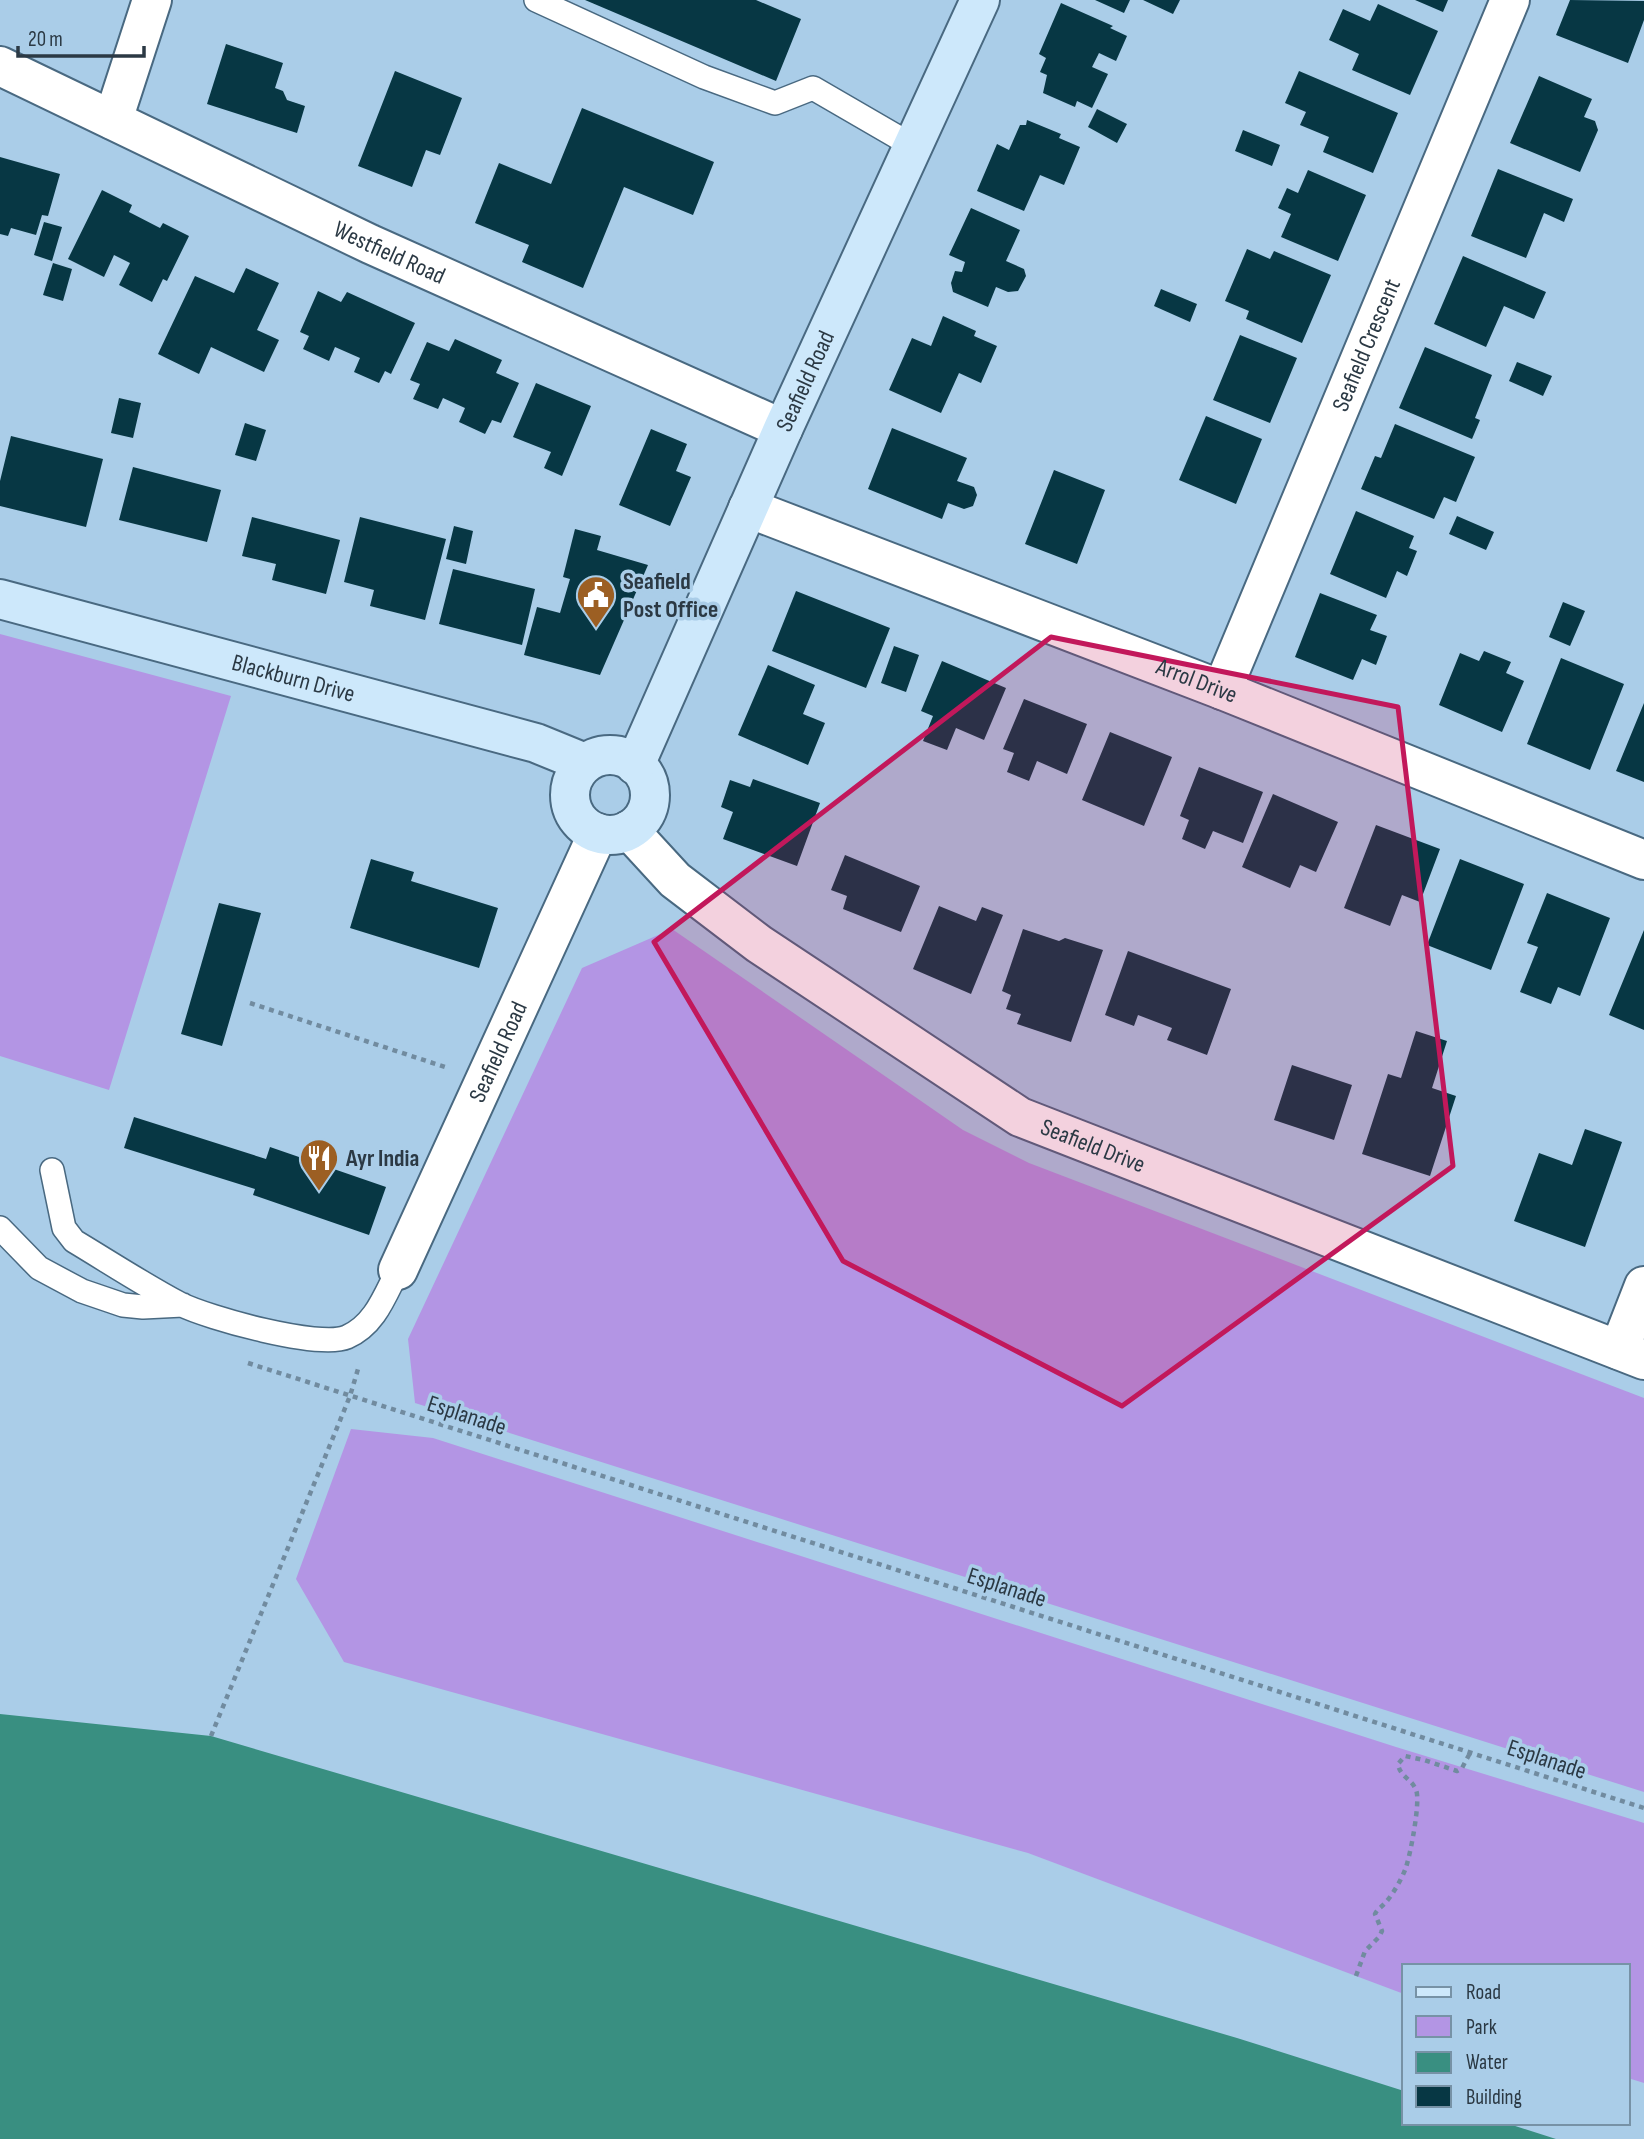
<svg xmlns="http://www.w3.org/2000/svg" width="1644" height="2139" font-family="'Sofia Sans Condensed',sans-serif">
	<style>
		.green { fill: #b395e4 }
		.water { fill: #398f81 }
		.building { fill: #073744 }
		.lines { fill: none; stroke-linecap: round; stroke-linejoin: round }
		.lane-casing { stroke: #496981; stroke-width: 26 }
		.street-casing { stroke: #496981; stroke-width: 42 }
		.secondary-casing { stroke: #496981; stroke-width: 42 }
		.path { stroke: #718b9f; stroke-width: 4.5; stroke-dasharray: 5 5; stroke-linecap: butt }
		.lane { stroke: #fff; stroke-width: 23 }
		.street { stroke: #fff; stroke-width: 38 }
		.secondary { stroke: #cde8fb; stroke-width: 38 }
		.marked { fill: #c2185b; fill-opacity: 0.2; stroke: #c2185b; stroke-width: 5; stroke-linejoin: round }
		.labels { text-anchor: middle; stroke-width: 7; stroke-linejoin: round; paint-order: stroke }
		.street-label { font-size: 24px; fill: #2b3944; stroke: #aacde8 }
		.poi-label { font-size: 24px; font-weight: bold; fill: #2b3944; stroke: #aacde8; text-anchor: start }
	</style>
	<rect width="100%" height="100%" fill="#aacde8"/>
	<path class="green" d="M0 634 231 696 109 1090 0 1056Z
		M672 929 963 1130 1029 1163 1644 1398V1792L415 1403 408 1339 582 968Z
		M351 1429 433 1438 1396 1747 1644 1823V2083L1628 2078V1966H1404V1994L1028 1853 344 1662 296 1579Z"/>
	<path class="water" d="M0 1714 211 1736 1237 2038 1404 2091V2123H1506L1556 2139H0Z"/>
	<path class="building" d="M585 0H756L801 19 776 81Z
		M1095 0H1130L1124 13Z
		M1143 0H1180L1173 14Z
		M1415 0H1448L1443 12Z
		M1570 0 1644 1V20L1628 63 1556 35Z
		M1061 3 1113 26 1110 28 1127 36 1116 61 1099 53 1092 67 1108 74 1092 108 1077 101 1075 107 1043 93 1047 75 1040 72 1046 58 1039 54Z
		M1378 4 1438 31 1410 95 1352 70 1359 54 1329 40 1343 9 1370 21Z
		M226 44 283 63 275 88 283 91 287 100 305 106 297 133 207 104Z
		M395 71 462 98 440 155 426 150 412 187 358 166Z
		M1299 71 1398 113 1373 173 1323 152 1329 137 1300 125 1306 112 1285 103Z
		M1539 76 1592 99 1584 117 1595 121 1598 130 1580 172 1510 143Z
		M582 108 714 162 693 215 624 187 583 288 522 262 529 245 475 223 499 163 551 184Z
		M1097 109 1127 124 1117 143 1088 127Z
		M1027 120 1061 134 1059 138 1080 147 1064 185 1040 175 1024 211 977 191 997 144 1009 150 1020 125H1026Z
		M1243 130 1280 145 1272 166 1235 151Z
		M0 157 60 174 48 216 42 215 36 235 11 228 8 236 0 234Z
		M1498 169 1573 199 1564 222 1544 213 1526 258 1471 236Z
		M1308 170 1366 195 1338 261 1281 237 1291 214 1278 208 1287 188 1298 193Z
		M102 190 132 205 129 212 160 228 163 223 189 236 167 281 163 279 152 302 119 285 130 263 114 255 104 277 68 259Z
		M971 208 1020 230 1006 261 1024 269 1026 276 1018 291 1008 292 996 287 988 307 953 292 951 283 955 271 962 272 965 262 949 255Z
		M44 222 62 227 52 261 34 255Z
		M1247 249 1270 259 1274 251 1331 275 1302 343 1246 319 1249 311 1225 301Z
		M1463 256 1546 292 1534 319 1504 306 1486 347 1434 324Z
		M53 263 72 269 63 301 43 295Z
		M246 268 279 283 257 330 279 340 264 372 211 347 199 374 158 354 195 276 234 293Z
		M1161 289 1197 304 1190 322 1154 306Z
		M318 291 341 302 347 292 415 323 391 374 385 371 379 383 354 372 360 358 335 347 329 361 303 349 309 336 300 332Z
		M943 316 976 331 974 336 997 346 981 383 959 373 941 413 889 390 912 338 931 346Z
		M1240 335 1297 358 1270 423 1213 400Z
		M455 339 502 360 496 373 519 383 501 423 492 420 485 434 459 422 465 408 443 398 438 409 413 399 420 384 410 380 427 342 449 351Z
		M1425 347 1492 375 1475 418 1480 420 1472 439 1399 408Z
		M1517 362 1552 376 1543 396 1509 381Z
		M536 383 591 406 562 476 544 468 551 452 513 437Z
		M119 398 141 403 133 438 111 433Z
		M1206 416 1262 439 1236 504 1179 480Z
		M245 423 266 430 256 461 235 455Z
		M1395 424 1475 457 1456 502 1444 497 1434 519 1361 489 1375 456 1381 458Z
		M892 428 967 458 957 481 974 487 977 495 973 506 964 509 948 503 942 519 868 489Z
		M651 429 687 444 676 471 691 477 670 526 619 505Z
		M11 436 103 459 86 527 0 506V481Z
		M133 467 221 490 207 542 119 520Z
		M1054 470 1105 490 1077 564 1025 544Z
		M1356 511 1414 536 1409 548 1417 551 1407 576 1397 571 1386 598 1330 574Z
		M1457 516 1494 532 1486 550 1449 534Z
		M252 517 340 540 326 594 272 580 276 564 242 556Z
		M360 517 446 539 425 620 370 606 374 590 344 582Z
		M454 526 473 531 466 564 446 559Z
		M575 529 601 536 597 550 648 565 600 675 524 655 537 607 560 613 570 579 563 577Z
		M453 569 535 589 522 645 439 624Z
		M796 591 890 628 866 688 772 651Z
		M1320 593 1377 615 1370 630 1387 636 1376 665 1362 659 1353 680 1295 657Z
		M1563 602 1585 611 1570 646 1549 637Z
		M894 646 919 655 906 692 881 683Z
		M1484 651 1511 662 1506 673 1524 681 1502 732 1439 705 1460 653 1479 661Z
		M1561 658 1624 684 1590 770 1527 744Z
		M942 661 1006 688 984 740 956 728 947 750 923 741 933 716 921 711Z
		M768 665 815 685 803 714 825 723 808 765 738 735Z
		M1024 699 1087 724 1067 774 1037 761 1029 781 1007 772 1014 753 1003 749Z
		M1644 703V782L1616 771Z
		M1110 732 1172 757 1144 826 1082 800Z
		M1199 767 1263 792 1243 843 1213 831 1205 849 1182 839 1189 820 1180 816Z
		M753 779 820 803 797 866 723 839 733 812 721 807 730 780 750 787Z
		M1273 794 1338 822 1316 872 1300 865 1290 888 1242 867Z
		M1376 825 1440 849 1420 902 1402 895 1390 926 1344 908Z
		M845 855 920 886 901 932 843 909 847 896 831 890Z
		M371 859 414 872 411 881 498 908 479 968 350 928Z
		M1460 859 1524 884 1491 970 1427 945Z
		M1547 893 1610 918 1580 996 1558 987 1551 1004 1520 992 1538 947 1527 943Z
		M219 903 261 913 222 1046 181 1034Z
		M939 906 976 921 982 907 1003 915 971 994 913 969Z
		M1023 929 1059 941 1065 938 1103 950 1071 1042 1017 1024 1021 1014 1006 1009 1011 995 1002 991Z
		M1644 930V1030L1609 1015Z
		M1128 951 1231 989 1207 1055 1167 1040 1172 1028 1138 1015 1134 1026 1105 1015Z
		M1416 1031 1447 1041 1432 1088 1456 1096 1430 1176 1362 1154 1388 1074 1401 1078Z
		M1292 1065 1352 1085 1334 1140 1274 1120Z
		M134 1117 266 1159 270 1147 386 1187 369 1235 253 1195 255 1189 124 1148Z
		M1585 1129 1622 1142 1585 1247 1514 1221 1539 1153 1572 1165Z"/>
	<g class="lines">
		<g class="lane-casing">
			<path id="lane" d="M536 0 704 77 775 103 813 88 913 146
				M52 1170 64 1228 74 1241C109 1262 144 1285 180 1304 208 1318 319 1349 347 1337 375 1325 385 1295 398 1270
				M0 1228 39 1268 82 1291 123 1305 143 1307 183 1305"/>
		</g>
		<g class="street-casing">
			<g id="street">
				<path id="s1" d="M0 66 370 244 783 429"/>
				<path d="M113 120 152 0"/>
				<path id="s2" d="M748 508 1222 690 1644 860"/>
				<path id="s3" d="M1222 690 1510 0"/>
				<path id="s4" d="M629 830 675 880 759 944 1020 1117 1644 1360"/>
				<path id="s5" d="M398 1270 598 833"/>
				<path d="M1619 1350 1644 1286"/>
			</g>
		</g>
		<g class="secondary-casing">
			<g id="secondary">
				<path id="s6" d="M0 599 536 743 585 763"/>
				<circle cx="610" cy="795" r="40"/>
				<path id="s7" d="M635 765 783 429 980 0"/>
			</g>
		</g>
		<path class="path" d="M250 1003 448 1068
			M248 1363 1644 1808
			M211 1736 350 1396 358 1369
			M1356 1976 1365 1951 1379 1937 1382 1931 1375 1914C1378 1908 1382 1907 1386 1902 1393 1894 1401 1880 1405 1870 1410 1858 1421 1800 1416 1790 1412 1779 1400 1777 1398 1764L1405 1756 1424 1760 1457 1771 1462 1768 1470 1753"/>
		<use href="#lane" class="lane"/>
		<use href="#street" class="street"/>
		<use href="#secondary" class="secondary"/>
	</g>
	<path class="marked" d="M1051 637 1398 707 1453 1166 1122 1406 843 1261 654 942Z"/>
	<defs>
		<g id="civic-pin" transform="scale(2.0125)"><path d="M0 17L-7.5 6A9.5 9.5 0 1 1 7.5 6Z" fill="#9c5f23" stroke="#aacde8"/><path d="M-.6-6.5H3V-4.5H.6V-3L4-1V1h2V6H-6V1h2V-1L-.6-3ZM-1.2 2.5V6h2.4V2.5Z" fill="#fff"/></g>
		<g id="restaurant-pin" transform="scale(2.0125)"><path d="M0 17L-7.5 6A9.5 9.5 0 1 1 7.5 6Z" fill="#9c5f23" stroke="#aacde8"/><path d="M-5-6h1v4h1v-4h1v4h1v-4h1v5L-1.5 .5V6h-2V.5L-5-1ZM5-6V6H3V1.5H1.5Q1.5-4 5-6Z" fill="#fff"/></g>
	</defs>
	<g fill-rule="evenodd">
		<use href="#civic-pin" x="596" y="595"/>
		<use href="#restaurant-pin" x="319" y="1158"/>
	</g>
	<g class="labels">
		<g class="street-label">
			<text dy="8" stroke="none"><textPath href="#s1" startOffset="432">Westfield Road</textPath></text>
			<text dy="8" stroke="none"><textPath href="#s3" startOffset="374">Seafield Crescent</textPath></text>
			<text dy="8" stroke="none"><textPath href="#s7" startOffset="420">Seafield Road</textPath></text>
			<text dy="8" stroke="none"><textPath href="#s6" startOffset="304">Blackburn Drive</textPath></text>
			<text dy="8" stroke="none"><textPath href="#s2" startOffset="481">Arrol Drive</textPath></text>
			<text dy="8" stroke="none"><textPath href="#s5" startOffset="240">Seafield Road</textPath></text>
			<text dy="8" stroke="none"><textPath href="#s4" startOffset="565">Seafield Drive</textPath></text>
			<text transform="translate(467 1415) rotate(18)" y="8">Esplanade</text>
			<text transform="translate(1007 1587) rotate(18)" y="8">Esplanade</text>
			<text transform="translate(1547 1759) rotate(18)" y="8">Esplanade</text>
		</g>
		<g class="poi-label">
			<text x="623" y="589">Seafield<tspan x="623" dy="28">Post Office</tspan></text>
			<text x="346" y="1166">Ayr India</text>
		</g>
	</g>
	<rect x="1402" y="1964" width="228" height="161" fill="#aacde8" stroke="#7792a6" stroke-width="2"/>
	<rect x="1416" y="1987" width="35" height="10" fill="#cde8fb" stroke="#7792a6" stroke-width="2"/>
	<text x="1466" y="1999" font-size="21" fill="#2b3944">Road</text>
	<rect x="1416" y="2016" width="35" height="21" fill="#b395e4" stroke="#7792a6" stroke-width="2"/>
	<text x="1466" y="2034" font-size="21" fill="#2b3944">Park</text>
	<rect x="1416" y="2052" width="35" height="21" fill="#398f81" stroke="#7792a6" stroke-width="2"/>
	<text x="1466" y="2069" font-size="21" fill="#2b3944">Water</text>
	<rect x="1416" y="2086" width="35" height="21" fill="#073744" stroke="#7792a6" stroke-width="2"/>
	<text x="1466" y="2104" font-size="21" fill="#2b3944">Building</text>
	<path d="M18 46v10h126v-10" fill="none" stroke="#2b3944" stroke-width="3.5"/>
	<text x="28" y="46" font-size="21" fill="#2b3944" stroke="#aacde8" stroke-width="5" paint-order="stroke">20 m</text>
</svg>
